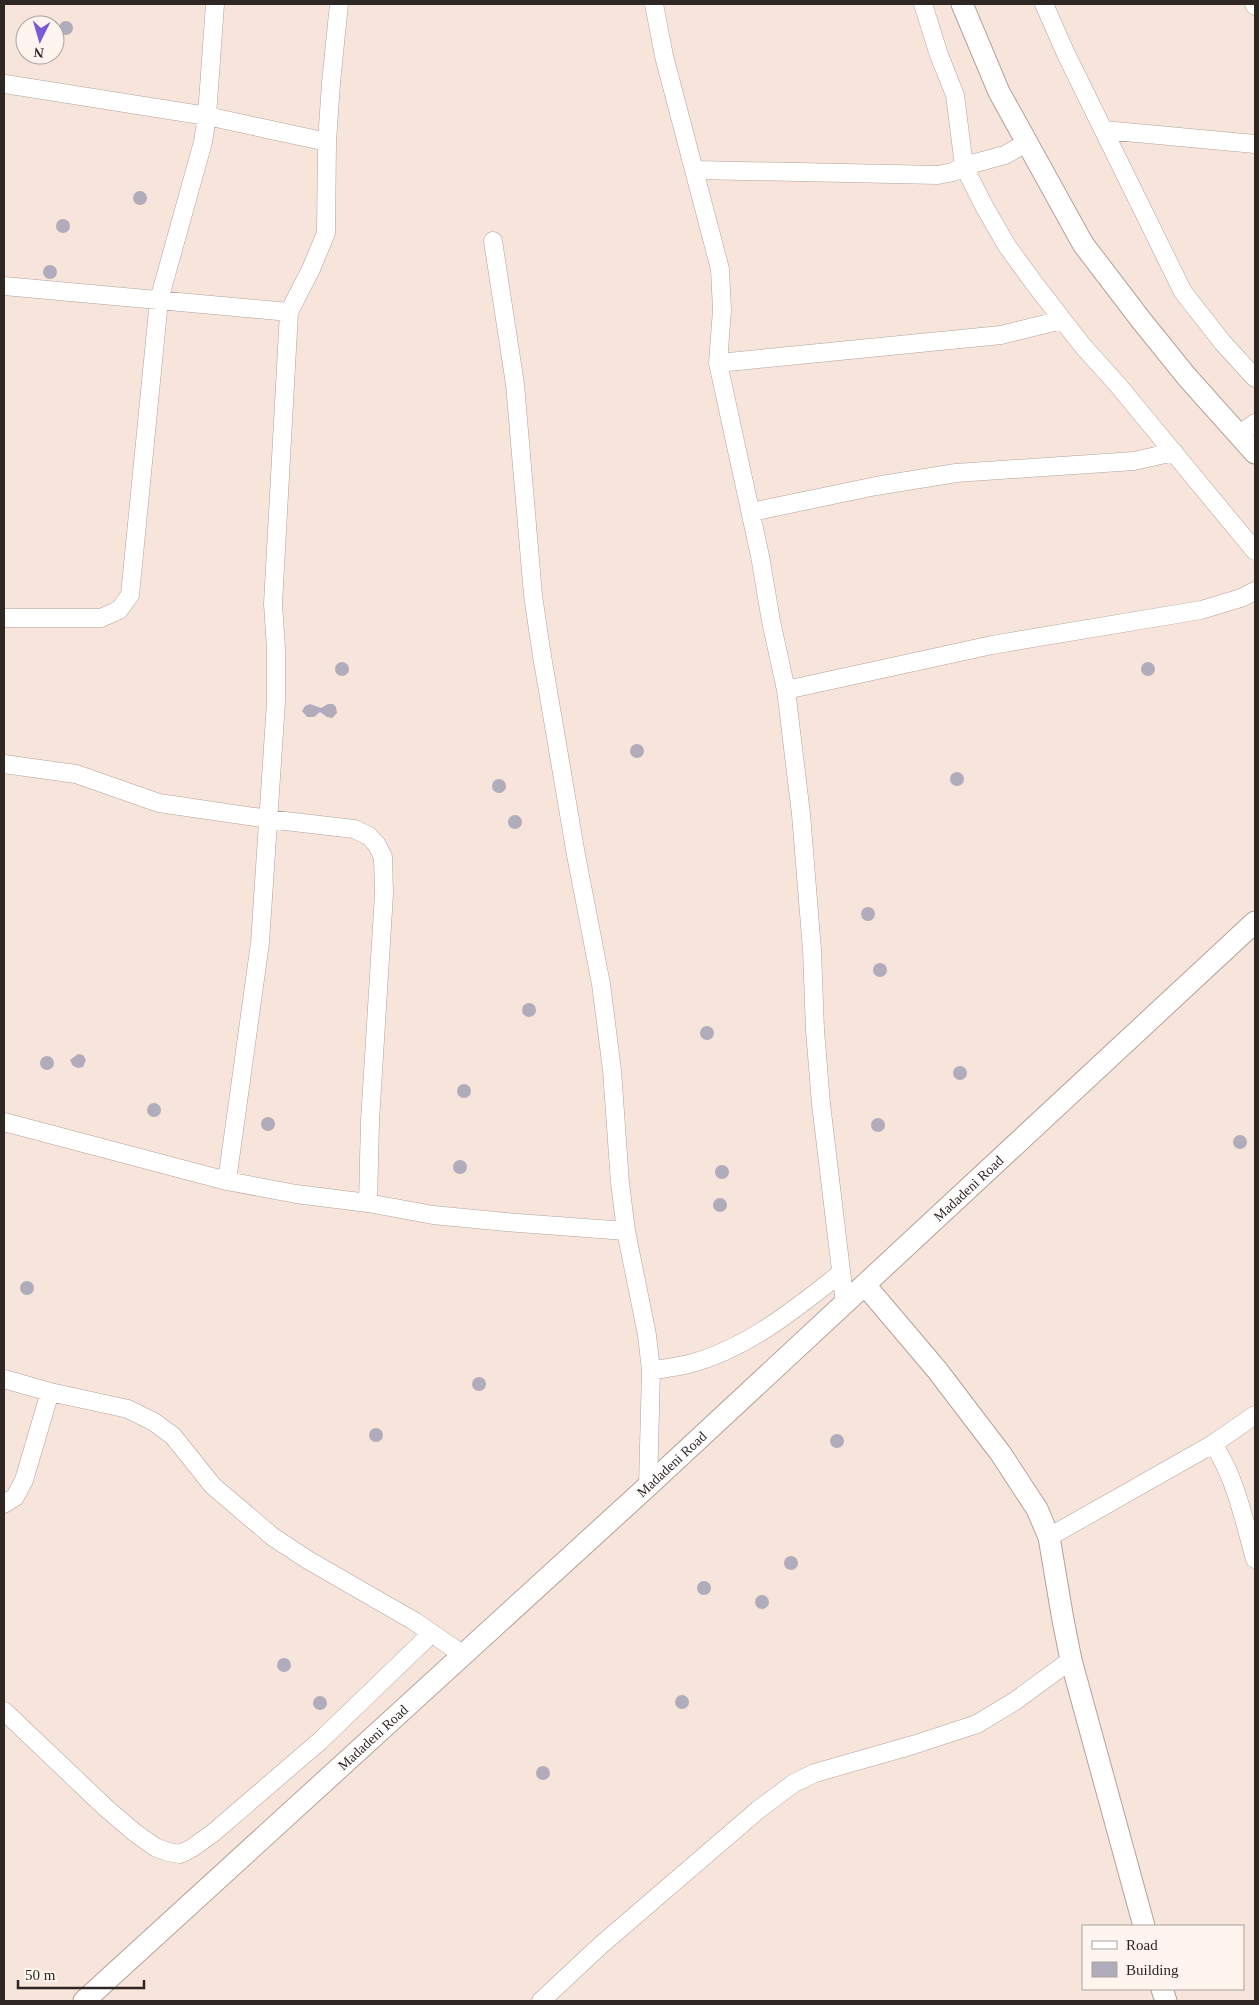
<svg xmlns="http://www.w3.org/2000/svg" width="1259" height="2005" font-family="'Times New Roman',serif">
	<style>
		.building { fill: #b1acbc }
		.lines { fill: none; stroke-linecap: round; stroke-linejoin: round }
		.minor-casing { stroke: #b3a299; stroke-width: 19 }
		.tertiary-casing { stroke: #b3a299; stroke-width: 23 }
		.minor { stroke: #fff; stroke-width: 18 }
		.tertiary { stroke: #fff; stroke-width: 21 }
		.labels { text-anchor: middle; stroke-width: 4; stroke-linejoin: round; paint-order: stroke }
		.street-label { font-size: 14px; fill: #2e2724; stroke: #fff4ee }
	</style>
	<rect width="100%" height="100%" fill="#f7e5db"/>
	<path class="building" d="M59 28a7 7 0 1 1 14 0a7 7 0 1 1-14 0Z
		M133 198a7 7 0 1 1 14 0a7 7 0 1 1-14 0Z
		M56 226a7 7 0 1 1 14 0a7 7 0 1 1-14 0Z
		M43 272a7 7 0 1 1 14 0a7 7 0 1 1-14 0Z
		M335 669a7 7 0 1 1 14 0a7 7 0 1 1-14 0Z
		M1141 669a7 7 0 1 1 14 0a7 7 0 1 1-14 0Z
		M310 704 321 708 328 704H333L336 707 337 713 332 718 327 717 320 712 314 717H307L302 711 305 706Z
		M630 751a7 7 0 1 1 14 0a7 7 0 1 1-14 0Z
		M950 779a7 7 0 1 1 14 0a7 7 0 1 1-14 0Z
		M492 786a7 7 0 1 1 14 0a7 7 0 1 1-14 0Z
		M508 822a7 7 0 1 1 14 0a7 7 0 1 1-14 0Z
		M861 914a7 7 0 1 1 14 0a7 7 0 1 1-14 0Z
		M873 970a7 7 0 1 1 14 0a7 7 0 1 1-14 0Z
		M522 1010a7 7 0 1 1 14 0a7 7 0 1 1-14 0Z
		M700 1033a7 7 0 1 1 14 0a7 7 0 1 1-14 0Z
		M78 1054 83 1055 86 1060 83 1067 78 1068 73 1066 70 1060Z
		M40 1063a7 7 0 1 1 14 0a7 7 0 1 1-14 0Z
		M953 1073a7 7 0 1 1 14 0a7 7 0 1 1-14 0Z
		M457 1091a7 7 0 1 1 14 0a7 7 0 1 1-14 0Z
		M147 1110a7 7 0 1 1 14 0a7 7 0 1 1-14 0Z
		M261 1124a7 7 0 1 1 14 0a7 7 0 1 1-14 0Z
		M871 1125a7 7 0 1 1 14 0a7 7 0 1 1-14 0Z
		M1233 1142a7 7 0 1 1 14 0a7 7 0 1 1-14 0Z
		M453 1167a7 7 0 1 1 14 0a7 7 0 1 1-14 0Z
		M715 1172a7 7 0 1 1 14 0a7 7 0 1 1-14 0Z
		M713 1205a7 7 0 1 1 14 0a7 7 0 1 1-14 0Z
		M20 1288a7 7 0 1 1 14 0a7 7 0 1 1-14 0Z
		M472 1384a7 7 0 1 1 14 0a7 7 0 1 1-14 0Z
		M369 1435a7 7 0 1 1 14 0a7 7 0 1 1-14 0Z
		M830 1441a7 7 0 1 1 14 0a7 7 0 1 1-14 0Z
		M784 1563a7 7 0 1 1 14 0a7 7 0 1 1-14 0Z
		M697 1588a7 7 0 1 1 14 0a7 7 0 1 1-14 0Z
		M755 1602a7 7 0 1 1 14 0a7 7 0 1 1-14 0Z
		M277 1665a7 7 0 1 1 14 0a7 7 0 1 1-14 0Z
		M675 1702a7 7 0 1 1 14 0a7 7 0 1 1-14 0Z
		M313 1703a7 7 0 1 1 14 0a7 7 0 1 1-14 0Z
		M536 1773a7 7 0 1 1 14 0a7 7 0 1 1-14 0Z"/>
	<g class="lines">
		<g class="minor-casing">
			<path id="minor" d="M654 4 664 56 720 269 722 310 718 363 760 556 771 621 786 690 801 814 812 950 815 1030 821 1104 845 1304
				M923 4 939 55 955 95 964 166 984 206 1007 246 1034 283 1082 345 1117 384 1255 551
				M1044 4 1066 54 1183 292 1223 343 1255 378
				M1254 4 1255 6
				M5 84 207 116 215 4
				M1104 130 1255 144
				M696 170 938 175 953 172 964 166 1005 155 1026 143
				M493 241 515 384 533 595 541 650 576 855 601 984 612 1070 620 1183 626 1231 647 1335 651 1371 648 1486
				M4 286 289 312
				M718 363 1001 335 1062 320
				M1238 435 1255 423
				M751 512 876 486 956 473 1134 461 1174 452
				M4 618H101L119 610 130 595 159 300 203 142 207 116 327 142
				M786 690 992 645 1201 610 1241 598 1255 591
				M4 764 76 774 159 803 268 819 354 829 369 836 377 845 383 857 384 894 370 1121 368 1203
				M4 1122 227 1181 296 1194 368 1203 433 1215 506 1222 626 1231
				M227 1181 260 943 276 702V649L273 604 289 312 311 269 326 233 327 142 331 83 339 4
				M651 1371C664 1368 677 1367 689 1364 747 1349 795 1309 841 1273
				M4 1379 50 1392 128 1409 154 1422 173 1436 213 1486 273 1537 308 1560 414 1621 462 1654
				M1213 1444C1236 1478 1244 1521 1255 1559
				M4 1504 15 1497 24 1480 50 1392
				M1049 1537 1213 1444 1255 1415
				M4 1711 106 1808 134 1832 155 1847 168 1852 180 1854 192 1848 213 1833 320 1741 432 1633
				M541 2001 601 1945 758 1810 794 1783 815 1773 913 1745 977 1724 1015 1701 1071 1660"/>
		</g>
		<g class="tertiary-casing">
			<g id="tertiary">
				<path d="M962 4 999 92 1083 244 1141 320 1187 377 1255 453"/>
				<path d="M865 1285 937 1370 1001 1454 1037 1509 1049 1537 1063 1620 1071 1660 1144 1926"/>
				<path d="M1162 1989 1166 2001"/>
				<path id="s1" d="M84 2001 648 1486 1255 922"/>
			</g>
		</g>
		<use href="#minor" class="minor"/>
		<use href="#tertiary" class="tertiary"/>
	</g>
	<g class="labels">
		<g class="street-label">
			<text dy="5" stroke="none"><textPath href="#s1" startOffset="1201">Madadeni Road</textPath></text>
			<text dy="5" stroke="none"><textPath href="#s1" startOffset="796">Madadeni Road</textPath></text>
			<text dy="5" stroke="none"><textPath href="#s1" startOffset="391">Madadeni Road</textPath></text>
		</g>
	</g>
	<rect width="1259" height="2005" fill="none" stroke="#2e2724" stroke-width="10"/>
	<rect x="1082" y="1925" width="162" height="65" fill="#fff4ee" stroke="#aba29d"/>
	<rect x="1092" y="1941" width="25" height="8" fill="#ffffff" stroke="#aba29d"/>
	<text x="1126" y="1950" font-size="15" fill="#2e2724">Road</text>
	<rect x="1092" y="1962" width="25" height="15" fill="#b1acbc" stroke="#aba29d"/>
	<text x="1126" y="1975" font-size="15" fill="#2e2724">Building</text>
	<g transform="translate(40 40) rotate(185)"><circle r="24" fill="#fff4ee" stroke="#aba29d"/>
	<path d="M0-4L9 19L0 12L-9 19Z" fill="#7a5bd5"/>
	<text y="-8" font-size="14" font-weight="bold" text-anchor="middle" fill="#2e2724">N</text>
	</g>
	<path d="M18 1980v8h126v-8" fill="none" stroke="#2e2724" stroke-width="2.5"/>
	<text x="25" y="1980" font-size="15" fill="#2e2724" stroke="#fff4ee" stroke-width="4" paint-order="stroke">50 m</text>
</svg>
